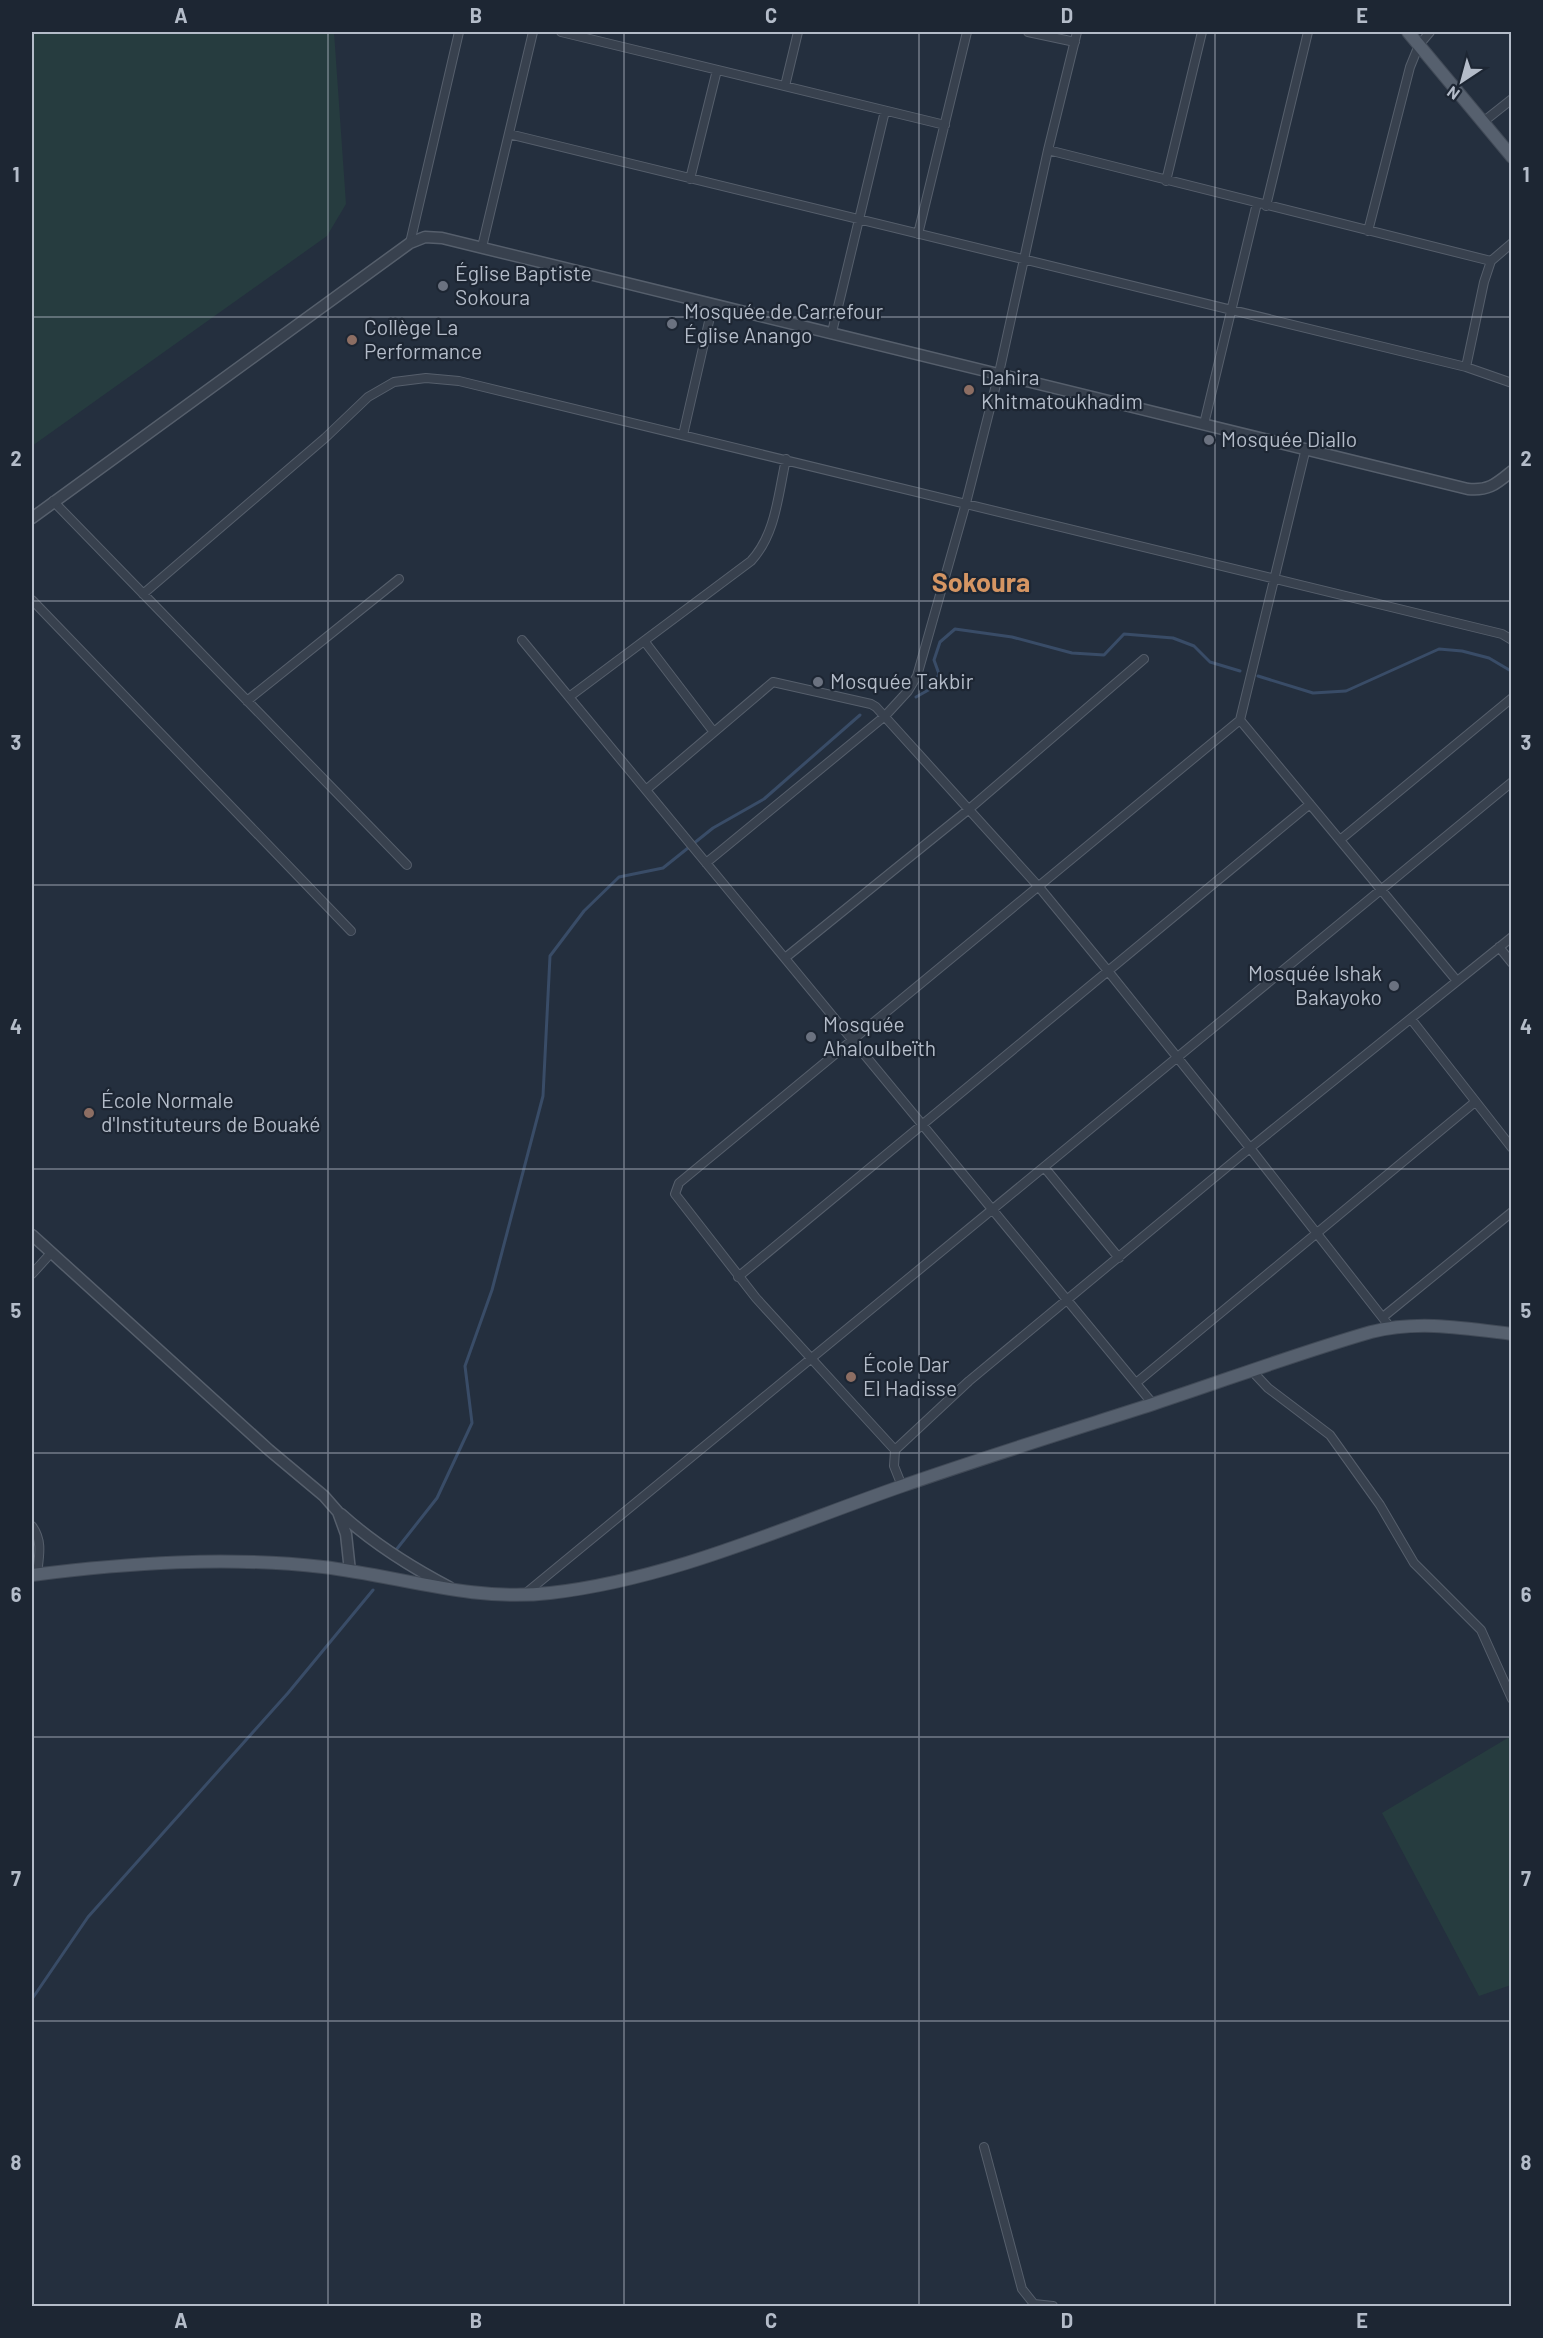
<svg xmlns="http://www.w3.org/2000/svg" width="1543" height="2338" font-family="Barlow,sans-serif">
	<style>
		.green { fill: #263c3f }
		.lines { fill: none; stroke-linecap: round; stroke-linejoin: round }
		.stream { stroke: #394c67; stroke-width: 3 }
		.minor-casing { stroke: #565f6c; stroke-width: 10 }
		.tertiary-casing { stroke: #565f6c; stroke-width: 13 }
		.primary-casing { stroke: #414a57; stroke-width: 14 }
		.minor { stroke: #38414e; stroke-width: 8 }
		.tertiary { stroke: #38414e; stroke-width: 10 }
		.primary { stroke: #56606e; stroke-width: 12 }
		.grid { fill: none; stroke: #b4bcc9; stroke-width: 1.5; stroke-opacity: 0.55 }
		.worship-dot { fill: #6b7280; stroke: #1d2633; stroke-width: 2 }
		.education-dot { fill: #8d6e63; stroke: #1d2633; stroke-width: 2 }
		.labels { text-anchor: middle; stroke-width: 4.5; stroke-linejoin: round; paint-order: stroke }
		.poi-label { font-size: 21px; fill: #b4bcc9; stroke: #1d2633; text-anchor: start }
		.district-label { font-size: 27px; font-weight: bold; fill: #d59563; stroke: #1d2633 }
		.neatline { fill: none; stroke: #b4bcc9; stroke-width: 2 }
		.grid-label { font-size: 20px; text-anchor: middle; font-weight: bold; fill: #b4bcc9 }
	</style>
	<rect width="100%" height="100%" fill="#242f3e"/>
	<path class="green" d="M32 32H334L346 204 327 236 32 446Z
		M1511 1736V1985L1479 1996 1382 1813Z"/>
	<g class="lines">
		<path class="stream" d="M1258 676 1313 693 1346 691 1439 649 1462 651 1489 658 1511 671
			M916 697 932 688 939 674 934 660 940 642 955 629 1012 637 1072 653 1104 655 1124 634 1173 638 1194 646 1210 662 1240 671
			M396 1550 437 1498 472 1423 465 1366 492 1290 543 1096 550 956 584 911 619 877 663 868 713 828 764 799 860 715
			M32 1999 88 1917 288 1693 373 1590"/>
		<g class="minor-casing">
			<path id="minor" d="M561 32 945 125
				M1028 32 1075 42
				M785 86 798 32
				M1483 122 1512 99
				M509 134 1466 367 1512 383
				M1048 150 1491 261
				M690 179 717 70
				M1166 181 1202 32
				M1266 206 1308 32
				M1368 231 1410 67 1419 45 1430 32
				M918 234 967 32
				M410 243 459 32
				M482 247 533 32
				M832 332 885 111
				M1466 367 1484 282 1491 261 1512 243
				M1204 424 1257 203
				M683 435 713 304
				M53 501 407 865
				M143 594 325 438 368 397 394 382 426 378 459 381 1502 634 1512 640
				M32 600 351 931
				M522 640 1153 1404
				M645 642 713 731
				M569 697 751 561C776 534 778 495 786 459
				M247 701 399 579
				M1240 720 1457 981
				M647 789 773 682 871 704 876 707 1039 887 1108 971 1250 1148 1390 1327
				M1340 840 1512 698
				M706 863 885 716 908 691 917 676 966 503 999 373 1048 150 1077 32
				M1499 947 1512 963
				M785 958 968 810 1144 659
				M1411 1019 1512 1148
				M1044 1167 1119 1258
				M32 1274 51 1253
				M738 1277 1310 804
				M1383 1317 1512 1212
				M1252 1371 1268 1388 1330 1435 1380 1505 1414 1563 1481 1630 1512 1699
				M1136 1383 1475 1102
				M895 1450 756 1298 675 1194 679 1183 1240 720 1306 448
				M902 1486 894 1466 895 1450 969 1381 1250 1148 1512 937
				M32 1526C43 1541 39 1556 37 1574
				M526 1593 1512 782
				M984 2147 1022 2289 1034 2304 1053 2306"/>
		</g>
		<g class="tertiary-casing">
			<path id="tertiary" d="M32 518 410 243 425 237 442 238 1468 489C1489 491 1496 484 1512 471
				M32 1235 269 1450 324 1496 338 1512 346 1534 350 1571
				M341 1514C374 1544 409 1566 449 1587"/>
		</g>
		<g class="primary-casing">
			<path id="primary" d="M1408 32 1512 157
				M32 1575C128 1563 226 1556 323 1567 400 1576 470 1602 550 1593 672 1579 787 1526 902 1486 985 1457 1069 1431 1153 1404 1226 1380 1298 1353 1371 1332 1418 1320 1464 1328 1512 1334"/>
		</g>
		<use href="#minor" class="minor"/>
		<use href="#tertiary" class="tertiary"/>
		<use href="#primary" class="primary"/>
	</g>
	<path class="grid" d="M328 32V2306M624 32V2306M919 32V2306M1215 32V2306M32 317H1512M32 601H1512M32 885H1512M32 1169H1512M32 1453H1512M32 1737H1512M32 2021H1512"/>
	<g class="worship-dot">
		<circle cx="443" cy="286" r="6"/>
		<circle cx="672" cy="324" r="6"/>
		<circle cx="1209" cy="440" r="6"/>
		<circle cx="818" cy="682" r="6"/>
		<circle cx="1394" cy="986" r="6"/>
		<circle cx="811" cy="1037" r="6"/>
	</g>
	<g class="education-dot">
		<circle cx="352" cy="340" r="6"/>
		<circle cx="969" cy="390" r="6"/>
		<circle cx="89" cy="1113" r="6"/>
		<circle cx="851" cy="1377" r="6"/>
	</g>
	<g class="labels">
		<g class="poi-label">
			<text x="455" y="281">Église Baptiste<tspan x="455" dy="24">Sokoura</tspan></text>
			<text x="684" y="319">Mosquée de Carrefour<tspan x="684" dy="24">Église Anango</tspan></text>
			<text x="364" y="335">Collège La<tspan x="364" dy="24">Performance</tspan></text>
			<text x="981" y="385">Dahira<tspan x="981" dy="24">Khitmatoukhadim</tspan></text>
			<text x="1221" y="447">Mosquée Diallo</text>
			<text x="830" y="689">Mosquée Takbir</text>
			<text x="1382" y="981" text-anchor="end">Mosquée Ishak<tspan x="1382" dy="24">Bakayoko</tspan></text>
			<text x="823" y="1032">Mosquée<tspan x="823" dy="24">Ahaloulbeïth</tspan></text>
			<text x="101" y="1108">École Normale<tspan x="101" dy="24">d'Instituteurs de Bouaké</tspan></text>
			<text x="863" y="1372">École Dar<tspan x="863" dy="24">El Hadisse</tspan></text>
		</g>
		<g class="district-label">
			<text x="981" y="592">Sokoura</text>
		</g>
	</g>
	<rect width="1543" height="2338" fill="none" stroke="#1d2633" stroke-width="66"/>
	<g transform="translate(1462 81) rotate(216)" stroke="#1d2633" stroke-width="4.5" paint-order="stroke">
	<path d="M0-4.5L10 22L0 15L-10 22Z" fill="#b4bcc9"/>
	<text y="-9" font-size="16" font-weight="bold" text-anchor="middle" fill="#b4bcc9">N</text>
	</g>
	<rect x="33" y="33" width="1477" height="2272" class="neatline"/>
	<g class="grid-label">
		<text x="181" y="23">A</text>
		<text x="476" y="23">B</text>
		<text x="771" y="23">C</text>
		<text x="1067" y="23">D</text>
		<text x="1362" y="23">E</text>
		<text x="16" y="182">1</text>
		<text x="1526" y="182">1</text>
		<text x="16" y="466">2</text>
		<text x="1526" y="466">2</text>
		<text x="16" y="750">3</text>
		<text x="1526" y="750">3</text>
		<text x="16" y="1034">4</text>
		<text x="1526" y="1034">4</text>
		<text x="16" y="1318">5</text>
		<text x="1526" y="1318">5</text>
		<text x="16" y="1602">6</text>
		<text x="1526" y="1602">6</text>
		<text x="16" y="1886">7</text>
		<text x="1526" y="1886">7</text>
		<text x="16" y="2170">8</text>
		<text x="1526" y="2170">8</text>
		<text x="181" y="2328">A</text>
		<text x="476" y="2328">B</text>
		<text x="771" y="2328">C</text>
		<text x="1067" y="2328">D</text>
		<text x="1362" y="2328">E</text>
	</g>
</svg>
